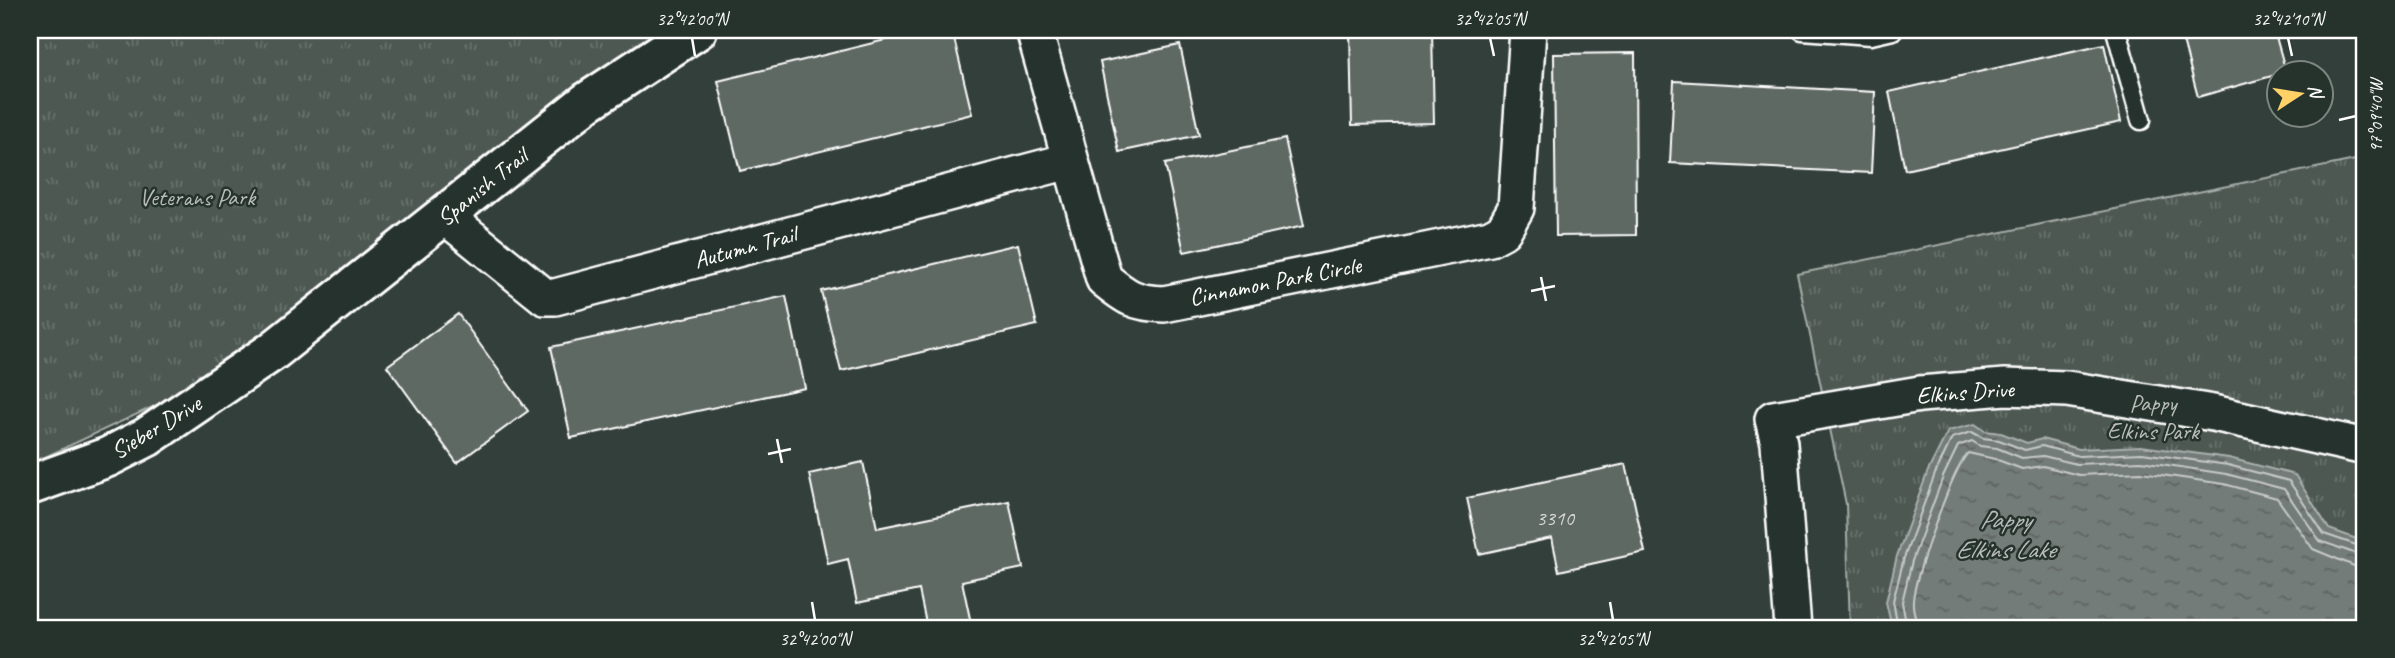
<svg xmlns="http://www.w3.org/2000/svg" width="2395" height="658" font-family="Caveat,sans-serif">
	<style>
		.park { fill: url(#park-tufts); stroke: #a6aca9; stroke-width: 2 }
		.water { fill: url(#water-ripples); stroke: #abb0ae; stroke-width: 2 }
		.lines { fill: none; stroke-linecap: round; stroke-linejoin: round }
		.shore { stroke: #c7cac9; stroke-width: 2 }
		.building { fill: #5f6964; stroke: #fff; stroke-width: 2 }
		.lane-casing { stroke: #fff; stroke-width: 23 }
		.street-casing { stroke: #fff; stroke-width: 40 }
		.secondary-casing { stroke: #fff; stroke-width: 44 }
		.lane { stroke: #26332d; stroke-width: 18 }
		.street { stroke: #26332d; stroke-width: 35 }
		.secondary { stroke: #26332d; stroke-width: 38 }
		.ticks { fill: none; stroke: #fff; stroke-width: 2.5 }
		.labels { text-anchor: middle; stroke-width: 5; stroke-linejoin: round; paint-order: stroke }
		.number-label { font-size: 21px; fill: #d7dad8 }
		.street-label { font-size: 24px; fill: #fff; stroke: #26332d }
		.park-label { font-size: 24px; fill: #b8bcba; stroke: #26332d }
		.water-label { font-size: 26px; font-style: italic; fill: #b9bdbc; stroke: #26332d }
		.neatline { fill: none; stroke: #fff; stroke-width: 2.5 }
		.ticks-label { font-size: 18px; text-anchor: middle; fill: #fff }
	</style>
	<defs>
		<pattern id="park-tufts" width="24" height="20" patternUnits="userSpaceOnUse" patternTransform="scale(1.75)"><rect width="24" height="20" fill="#4d5853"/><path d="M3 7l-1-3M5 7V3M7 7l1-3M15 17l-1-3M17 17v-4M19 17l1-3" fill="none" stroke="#68716d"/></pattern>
		<pattern id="water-ripples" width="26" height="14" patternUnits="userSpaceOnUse" patternTransform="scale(1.75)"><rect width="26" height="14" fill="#737b78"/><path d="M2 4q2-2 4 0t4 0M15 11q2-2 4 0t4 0" fill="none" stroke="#606462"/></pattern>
	</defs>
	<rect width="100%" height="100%" fill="#333f3a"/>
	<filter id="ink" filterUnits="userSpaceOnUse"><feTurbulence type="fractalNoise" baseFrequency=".0143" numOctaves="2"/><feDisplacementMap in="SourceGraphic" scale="14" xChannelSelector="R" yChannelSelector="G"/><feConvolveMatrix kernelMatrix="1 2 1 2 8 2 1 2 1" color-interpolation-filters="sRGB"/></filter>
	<g filter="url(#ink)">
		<path class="park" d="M30 30H707L273 351 30 464Z
			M2365 158V628H1850L1846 504 1797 274Z"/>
		<path class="water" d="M1975 424 1985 431 2001 433 2027 443 2042 439 2079 449 2141 446 2229 458 2295 475 2329 529 2365 542V628H1892L1886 602 1897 556 1928 471 1948 431Z"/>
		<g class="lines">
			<path class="shore" d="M1898 628 1893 601 1904 558 1935 474 1952 438 1972 432 1983 438 1999 440 2025 450 2042 446 2079 456 2142 453 2228 465 2289 481 2324 534 2365 548
				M1907 628 1902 602 1912 561 1943 477 1958 446 1972 441 1980 446 1997 448 2022 458 2043 456 2077 464 2141 461 2226 474 2284 489 2320 541 2365 557
				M1917 628C1917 619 1912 610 1913 601 1914 578 1953 468 1968 453L1995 459 2022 469 2043 466 2079 475 2141 472 2224 484 2277 498 2313 549 2354 566 2365 568"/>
		</g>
		<path class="building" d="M926 30H952L972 114 740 171 718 81Z
			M1350 30H1432L1434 123 1352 125Z
			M2180 30H2274L2286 72 2198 97Z
			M2104 44 2121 122 1905 170 1889 92Z
			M1180 45 1199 135 1119 152 1100 62Z
			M1635 53 1636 235 1556 236 1554 54Z
			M1674 81 1875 92 1871 173 1670 163Z
			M1285 139 1304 226 1184 252 1165 164Z
			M1018 244 1037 325 841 371 821 291Z
			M786 296 805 388 571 438 551 347Z
			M458 314 528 411 457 463 387 366Z
			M863 462 877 528 1009 501 1023 568 962 581 972 628H927L919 590 857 603 848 559 828 564 809 474Z
			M1626 464 1645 552 1559 571 1552 538 1479 554 1467 498Z"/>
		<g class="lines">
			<g class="lane-casing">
				<path id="lane" d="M1802 30 1871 35 1893 30
					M2116 30 2141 120"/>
			</g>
			<g class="street-casing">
				<path id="street" d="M1034 30 1104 279C1126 297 1134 303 1164 304L1490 238 1503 231 1516 208 1528 30
					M446 217 545 297H555L1069 161
					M1793 628 1779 443 1773 419 1920 394 2005 387 2067 389 2213 413 2365 447"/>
			</g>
			<g class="secondary-casing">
				<path id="secondary" d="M30 485 108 457 147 437 273 351 587 102 697 30"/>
			</g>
			<use href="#lane" class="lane"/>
			<use href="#street" class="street"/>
			<use href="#secondary" class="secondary"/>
		</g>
	</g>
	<path class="ticks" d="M692 38 695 56M1490 38 1494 56M2288 38 2292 56M2339 120 2356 116M1541 277 1546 301M1531 291 1555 286M777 439 782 463M768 454 791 449M812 602 815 620M1610 602 1613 620"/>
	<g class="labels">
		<g class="number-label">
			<text x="1555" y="525">3310</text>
		</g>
		<g class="street-label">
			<text transform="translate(482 187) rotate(-39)" y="8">Spanish Trail</text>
			<text transform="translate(745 247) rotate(-15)" y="8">Autumn Trail</text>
			<text transform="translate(1275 281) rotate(-11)" y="8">Cinnamon Park Circle</text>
			<text transform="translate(1965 392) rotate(-4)" y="8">Elkins Drive</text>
			<text transform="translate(156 427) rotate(-31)" y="8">Sieber Drive</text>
		</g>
		<g class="park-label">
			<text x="197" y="205">Veterans Park</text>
			<text x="2153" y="411">Pappy<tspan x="2153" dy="28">Elkins Park</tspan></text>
		</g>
		<g class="water-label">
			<text x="2005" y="528">Pappy<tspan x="2005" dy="30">Elkins Lake</tspan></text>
		</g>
	</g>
	<rect width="2395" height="658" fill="none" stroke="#26332d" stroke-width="77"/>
	<g transform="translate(2300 94) rotate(78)"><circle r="33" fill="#26332d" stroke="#7d8581" stroke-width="2"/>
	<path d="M0-5L12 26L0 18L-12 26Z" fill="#ffd166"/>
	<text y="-10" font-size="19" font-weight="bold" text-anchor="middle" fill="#ffffff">N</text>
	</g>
	<rect x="38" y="38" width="2318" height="582" class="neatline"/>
	<g class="ticks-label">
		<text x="692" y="25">32°42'00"N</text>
		<text x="1490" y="25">32°42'05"N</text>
		<text x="2288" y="25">32°42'10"N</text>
		<text transform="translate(2376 116) rotate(-90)" y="6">97°09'40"W</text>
		<text x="815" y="645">32°42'00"N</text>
		<text x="1613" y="645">32°42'05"N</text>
	</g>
</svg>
